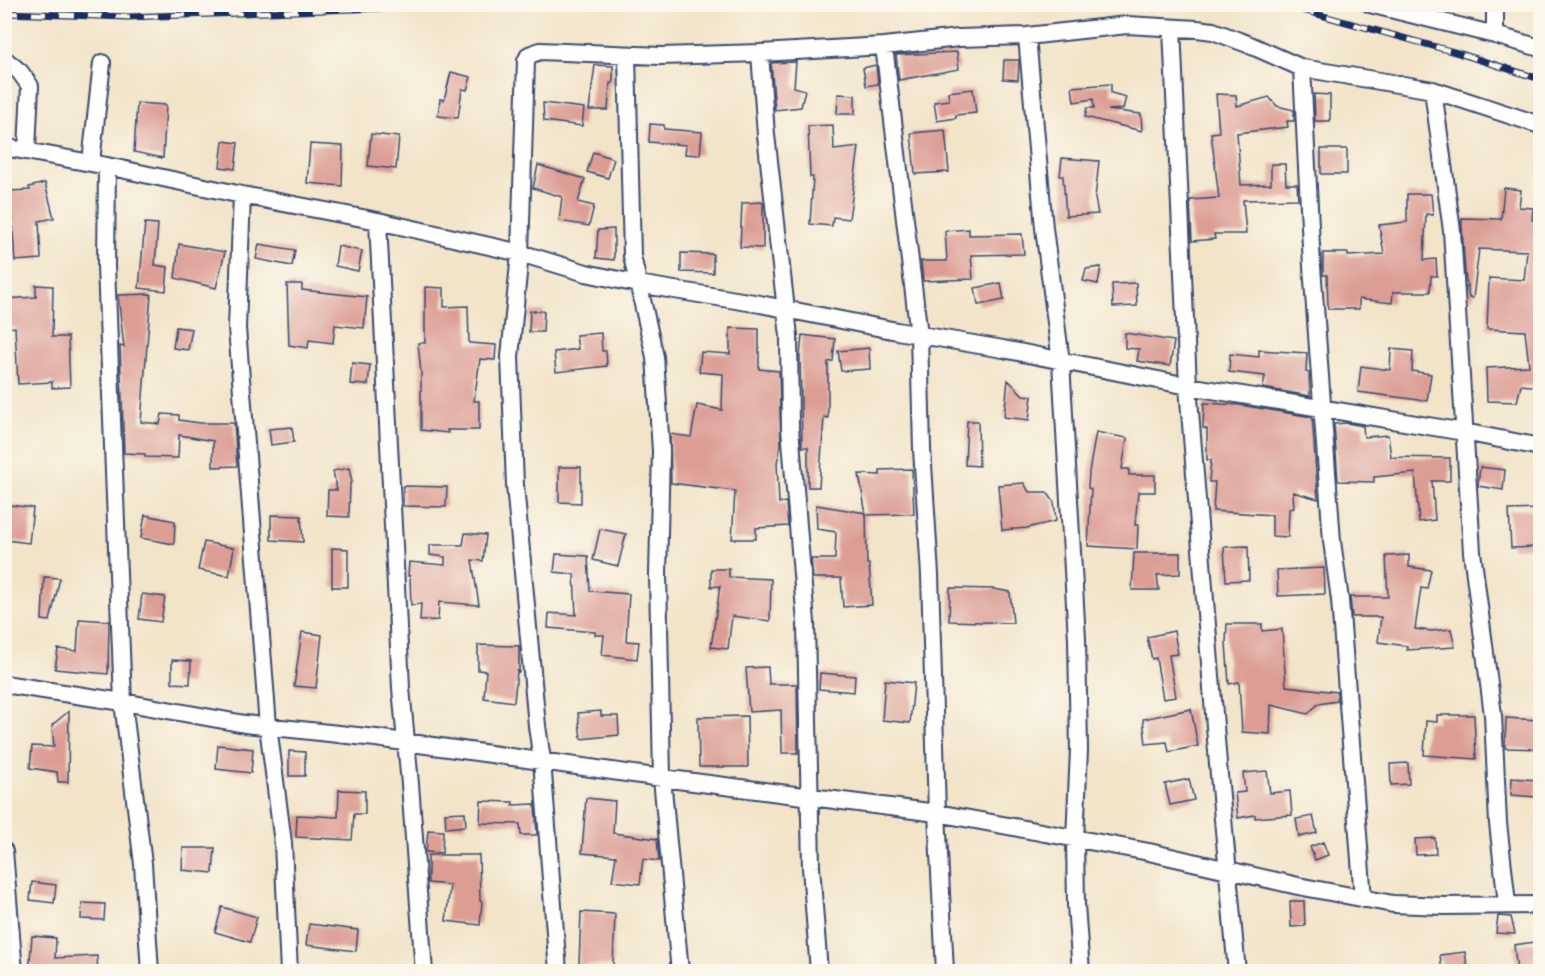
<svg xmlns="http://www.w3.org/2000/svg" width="1545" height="976" font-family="'Architects Daughter',sans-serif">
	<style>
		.building { fill: #db9d94 }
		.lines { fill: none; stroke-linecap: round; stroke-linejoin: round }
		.minor-casing { stroke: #3b4a6e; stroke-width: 20 }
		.minor { stroke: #fff; stroke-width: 16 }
		.rail-casing { stroke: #1b2f5e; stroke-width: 7 }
		.rail { stroke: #fbf7ec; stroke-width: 4.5; stroke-dasharray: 14; stroke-linecap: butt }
	</style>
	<rect width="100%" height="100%" fill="#fbf7ec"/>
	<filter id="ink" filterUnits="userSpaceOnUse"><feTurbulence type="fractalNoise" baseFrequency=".0167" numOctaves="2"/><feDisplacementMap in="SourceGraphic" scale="12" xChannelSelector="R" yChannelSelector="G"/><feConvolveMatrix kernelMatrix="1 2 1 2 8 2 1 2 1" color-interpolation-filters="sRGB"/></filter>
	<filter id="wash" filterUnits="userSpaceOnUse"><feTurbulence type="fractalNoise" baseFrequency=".008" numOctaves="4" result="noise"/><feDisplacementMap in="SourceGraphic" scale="24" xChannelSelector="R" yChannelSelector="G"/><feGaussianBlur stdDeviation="1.35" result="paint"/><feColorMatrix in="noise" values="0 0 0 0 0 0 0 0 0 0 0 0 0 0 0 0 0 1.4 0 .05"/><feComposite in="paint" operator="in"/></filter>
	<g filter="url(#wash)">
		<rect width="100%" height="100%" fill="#f2e4c9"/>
		<g id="blocks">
			<path class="building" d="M957 52 959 69 899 80 896 55Z
				M1004 60H1019L1018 80 1003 79Z
				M796 62 794 87 805 90 801 107 775 110 771 63Z
				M595 65 613 66V83H610L608 110H589Z
				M876 65 878 84 866 86 863 68Z
				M451 72 471 77 467 90 462 89 458 118 438 116 440 99 444 100Z
				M1111 84V93L1126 97 1123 109 1108 110 1141 114 1142 131 1085 117 1087 108H1094L1093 99 1074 102 1072 87Z
				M973 89 976 113 956 115V118L937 121 934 102 949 100 948 92Z
				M838 94 855 95V114H837Z
				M1216 94 1236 95 1237 106 1269 97 1277 106 1294 110V121H1287L1288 127 1237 133 1241 185 1271 184V164H1285L1286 184H1297L1298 199 1243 200 1246 234H1214L1215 239 1192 241 1190 200 1219 198 1211 133 1219 132Z
				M1314 94 1330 95V121H1315Z
				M137 103 166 105 163 158 134 152Z
				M543 103 584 108 582 126 544 121Z
				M650 124 664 125V129L702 132 700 155 685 154 686 145 649 142Z
				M833 125 834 150 859 147 849 219 833 217 832 226 810 224 813 177H810L808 126Z
				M945 130 949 172 915 174 911 133Z
				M371 134 399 137 396 169 368 166Z
				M223 141 238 143 235 169 220 167Z
				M310 144 343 146 342 186 307 183Z
				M1321 149H1347V174H1321Z
				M593 152 614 159 608 178 587 172Z
				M1062 158 1099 161 1095 198 1098 214 1066 216 1063 176H1060Z
				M538 165 585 179 578 202 594 206 589 226 559 221 562 197 533 188Z
				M45 183 54 218 39 221 41 259 15 261 10 191 30 190 29 187Z
				M1504 188 1521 190 1519 207 1533 208 1532 220 1540 221V387L1521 385 1517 402 1487 401 1486 368 1529 366 1525 331 1487 329 1489 278 1524 280 1527 251 1479 249 1473 298H1469L1465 273 1462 226V218L1501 219Z
				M1407 194H1431L1433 215 1426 214 1424 260 1436 259 1437 276H1431L1430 292H1393L1392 303 1359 299V309H1328L1327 275H1323V253H1348V256L1384 254 1379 225 1407 222Z
				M763 202V248L740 247 742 203Z
				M145 223 158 224 155 265 168 267 166 291 139 288Z
				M614 229V260L596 258 598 230Z
				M969 229V235L1022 234 1024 254 971 255 973 279 923 281 921 261H947L945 231Z
				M179 244 225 252 216 288 175 278Z
				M259 244 295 250 292 266 256 259Z
				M338 246 362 251 358 271 335 266Z
				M681 253 713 254V273L681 272Z
				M1101 267 1098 284 1083 281 1086 269Z
				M1001 283 1004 300 978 305 975 288Z
				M1136 283 1137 306 1113 307 1112 284Z
				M287 284H302V290L367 297 364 328 335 325 333 343 309 340 308 348 289 345Z
				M36 285 53 286 52 337H68L70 387 52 388V382L18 384 15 327 6 328 4 299 36 297Z
				M425 287 444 288V307L468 306 469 343 496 345 495 360 480 359 474 401H479V430H447L448 433 421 430V373L418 343H425Z
				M151 294 141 422 160 424 162 414 179 415V420L200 423H234L237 466 213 467V441L179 435 178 458 145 457V454L124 453 120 346 124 347 118 295Z
				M530 311H544L543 332H529Z
				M176 327 192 329 188 350 173 348Z
				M730 328 759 329V369L779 371 781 445 777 463 779 503 786 502 788 526 756 528V539H732L735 491 671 483 670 434 691 437 697 405 722 410 723 374 699 372 701 352 730 354Z
				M601 333 602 351H606L607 366 556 372 554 352 578 349 576 335Z
				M1125 333 1174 341 1170 366 1137 361 1139 349 1125 348Z
				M802 335 835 339 833 361 828 362V418L824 417 819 487H808V447H802L800 357Z
				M869 348 870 369 841 371 838 351Z
				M1391 349 1413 351 1412 371 1431 374 1427 401 1358 392 1361 366 1390 370Z
				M1259 350 1307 353 1306 372 1309 373 1310 396 1263 388 1265 376 1229 372 1230 354 1259 357Z
				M352 363 370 365 368 385 350 384Z
				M1008 380 1023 395 1032 396 1029 420 1004 417Z
				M1204 403 1239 405 1312 417 1318 499 1293 492 1294 508 1289 509 1288 537 1272 536V515L1213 511 1215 482H1209L1211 460H1207V429L1203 428Z
				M967 421H978L979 466 965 465Z
				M1347 423 1363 426 1364 437 1388 435 1391 457 1450 458V481H1432L1435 520 1419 522 1415 473 1374 477V482L1338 481 1334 424Z
				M292 427 294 442 271 445 269 429Z
				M1096 432 1127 438 1122 469H1129V475H1155V492H1138L1135 525H1138L1137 549 1088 546 1091 489 1088 488 1089 472Z
				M559 467H581V503L559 502Z
				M1480 467 1505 470 1503 490 1478 486Z
				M349 468 352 482 350 483 349 517 327 516 328 490H337L333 471Z
				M912 469 914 514 866 515 859 474 880 475V470Z
				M1024 483 1029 492H1047L1054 502 1056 521 1027 528 1002 530 998 485Z
				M403 486 447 487 446 507 403 506Z
				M10 505 33 508 29 543 6 540Z
				M816 505 866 513 867 564H869L872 605 843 607 841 578H813L811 559H835L836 532 817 529Z
				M1540 509V547L1511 548 1509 510Z
				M145 515 175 521 174 544 141 538Z
				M271 515 301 516 303 542 271 540Z
				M600 529 626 534 618 566 593 560Z
				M465 533 486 535 483 561 472 560 479 605 439 602 438 620 420 621 421 604 411 605 410 576H408L409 562 445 565V557L430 555V545H463Z
				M204 542 234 548 229 576 198 570Z
				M1248 546 1249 580 1226 581 1224 547Z
				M332 548 348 549V587H332Z
				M1134 553H1180V574L1157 575 1159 590H1132Z
				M556 554 588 556 590 591 629 594 626 641 639 642 637 659 602 655 604 635H595V632L548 628 549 613 576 615 574 574 554 572Z
				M1409 555V567L1431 570 1427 589 1421 588 1415 629 1431 631 1451 629 1455 647 1407 650V646L1378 642 1381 617H1352L1350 597H1388L1386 556Z
				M1324 568 1325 594 1278 596 1277 570Z
				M711 569H729V577L771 579 770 621 732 616 728 649 711 647 720 586 711 587Z
				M44 577 60 578 50 621 42 620Z
				M950 588 994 589 1010 592 1013 623 949 621Z
				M142 594 165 597 161 622 139 619Z
				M79 619 109 621 108 674 55 669 58 649 77 651Z
				M1227 624H1262V631L1282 629 1286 686 1337 692V701L1318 704 1308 714 1271 705 1270 734 1242 732 1239 682 1229 684 1226 643Z
				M1174 631 1178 654 1169 655 1176 697 1163 699 1156 658 1152 659 1147 637Z
				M302 632 322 635 316 688 294 686Z
				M478 645 519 646V672L517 671 514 702 484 698 486 671 478 670Z
				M172 660 191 661 190 684 172 683Z
				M768 667 769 684H797L798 753H782L781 710 749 712 746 668Z
				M820 673 855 676 854 692 819 689Z
				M885 680 914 683 910 723 882 720Z
				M1191 709 1198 746 1169 752 1167 742 1146 744 1143 719Z
				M69 711 68 782H58L57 772 30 768 32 746 54 747 52 725Z
				M601 711V716H618L619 735 581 739 578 713Z
				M1437 715H1474L1476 759 1424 755 1426 721 1437 722Z
				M747 716 748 767H699L698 717Z
				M1506 718 1539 720 1538 749 1505 748Z
				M218 745 253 749 251 773 216 769Z
				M289 751 305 752V776H289Z
				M1408 763 1409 784 1391 785 1390 764Z
				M1267 771 1270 793 1290 791 1292 815 1255 818V815L1238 818 1235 793 1245 792 1243 773Z
				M1512 778 1537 780 1536 797 1511 795Z
				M1189 779 1194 800 1170 805 1165 784Z
				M339 790 365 791V814H354L352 840 296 837 297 815 338 817Z
				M586 798 615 801 613 833 657 839 659 861 643 859 640 884 612 881 616 856 582 853Z
				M481 801 513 802V805L535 804 537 835H521L520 824 480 823Z
				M465 812 466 826 446 828 445 813Z
				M1313 816 1317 833 1299 837 1296 819Z
				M428 830 443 831 442 853 426 852Z
				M1435 838 1436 854 1416 855 1415 839Z
				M1323 842 1328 855 1315 860 1310 847Z
				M183 848H215L213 873 182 870Z
				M428 855H479L480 901 482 902 480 925 446 921 450 885 428 883Z
				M32 882 56 885 54 903 30 900Z
				M1290 901H1304L1305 926 1291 927Z
				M82 903 105 904 104 920 81 919Z
				M222 907 257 917 250 942 215 932Z
				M581 912 615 914 613 966 579 965Z
				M1498 916 1511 917 1515 934 1496 933Z
				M309 924 358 930 356 951 306 945Z
				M32 936 56 938 55 958 97 956 98 972H29Z
				M1535 942 1539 968 1517 971 1514 945Z
				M1465 952 1468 972H1442L1440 955Z"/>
		</g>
	</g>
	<g filter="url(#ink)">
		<use href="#blocks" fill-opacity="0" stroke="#3b4a6e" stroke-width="1.5"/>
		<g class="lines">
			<g class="minor-casing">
				<path id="minor" d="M1370 4 1495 35 1540 48
					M1495 4V35
					M1172 28 1188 386 1218 764 1237 972
					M1027 36 1044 228 1061 362 1077 639 1079 750 1075 839 1076 905 1081 972
					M884 46 919 335 922 449 930 575 937 813 945 972
					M760 53 766 135 789 336 790 428 806 623 811 867 819 972
					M627 55 632 256 655 357 661 451 658 574 662 778 680 972
					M4 59 20 72 30 86 27 150
					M1302 68 1312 266 1332 541 1340 600 1363 899
					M1433 90 1452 231 1472 552 1493 715 1498 823 1507 904
					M4 147 107 166 242 195 378 221 520 253 586 273 638 284 760 304 897 331 1003 349 1188 386 1464 432 1540 447
					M91 162 102 63
					M107 166 106 266 123 702 143 864 150 972
					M242 195 237 328 268 726 283 843 289 972
					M378 221 401 688 410 784 424 972
					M4 684 123 702 245 724 376 738 662 778 937 813 1149 852 1298 886 1393 904 1444 906 1540 905
					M4 851 14 972
					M558 972 542 760 537 726 515 485 510 357 520 253 526 61 529 55 540 51 661 56 760 53 884 46 959 38 1027 36 1127 25 1197 29 1213 31 1250 45 1302 68 1433 90 1540 125"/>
			</g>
			<use href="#minor" class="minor"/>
			<g class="rail-casing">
				<path id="rail" d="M1273 4 1295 8 1458 53 1540 79
					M4 13 128 17 496 4"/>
			</g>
			<use href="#rail" class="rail"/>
		</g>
	</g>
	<rect width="1545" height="976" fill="none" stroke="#fbf7ec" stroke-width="24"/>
</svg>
